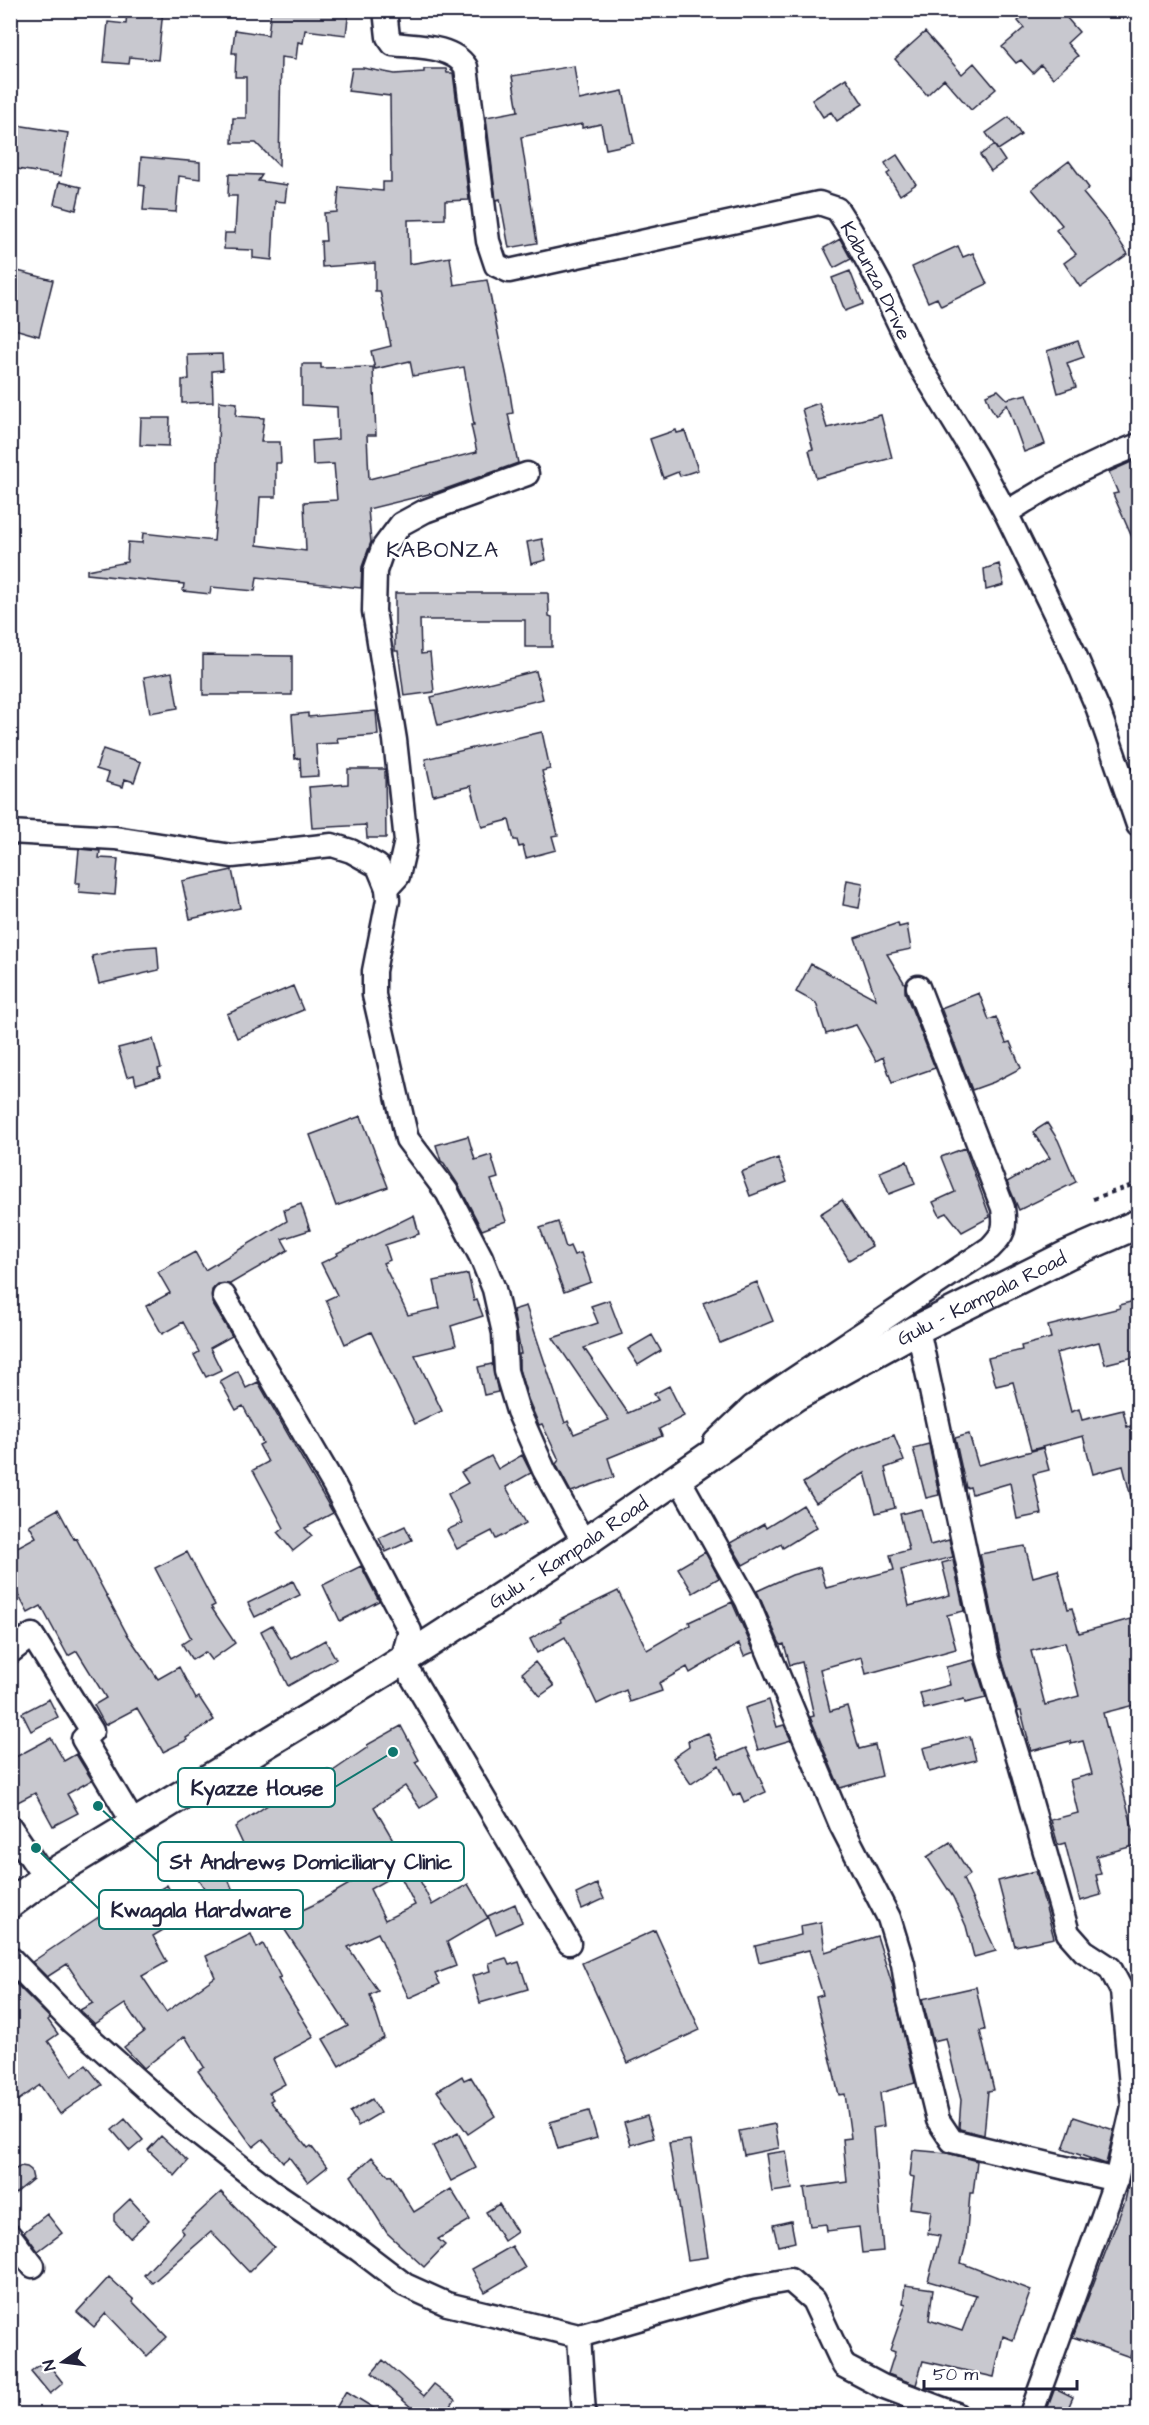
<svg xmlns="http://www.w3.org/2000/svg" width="1149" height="2425" font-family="'Architects Daughter',sans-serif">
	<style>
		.building { fill: #c8c8cf; stroke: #22223b; stroke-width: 1.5; fill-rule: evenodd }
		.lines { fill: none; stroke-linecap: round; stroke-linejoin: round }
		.minor-casing { stroke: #22223b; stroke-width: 27 }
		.major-casing { stroke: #22223b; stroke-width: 33 }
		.path { stroke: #22223b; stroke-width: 4; stroke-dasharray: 4.5 4.5; stroke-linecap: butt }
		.minor { stroke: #fff; stroke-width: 22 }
		.major { stroke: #fff; stroke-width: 28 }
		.labels { text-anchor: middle; stroke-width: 6; stroke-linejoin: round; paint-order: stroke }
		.street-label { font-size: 20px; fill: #22223b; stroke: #fff }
		.quarter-label { font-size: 22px; letter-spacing: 1.5px; fill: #22223b; stroke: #fff }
		.leader { fill: none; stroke: #0f766e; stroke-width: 2 }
		.callout-dot { fill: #0f766e; stroke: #fff; stroke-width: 2 }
		.callout { fill: #fff; stroke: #0f766e; stroke-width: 2 }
		.callout-label { font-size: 21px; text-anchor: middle; font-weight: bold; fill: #22223b }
	</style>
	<rect width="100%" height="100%" fill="#fff"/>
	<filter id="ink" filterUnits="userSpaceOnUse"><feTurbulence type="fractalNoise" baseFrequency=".0167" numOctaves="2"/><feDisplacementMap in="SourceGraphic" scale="12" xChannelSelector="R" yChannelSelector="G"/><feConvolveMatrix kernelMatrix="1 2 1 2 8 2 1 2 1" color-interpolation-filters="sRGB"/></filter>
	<g filter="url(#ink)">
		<path class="building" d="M127 10H163L158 60 130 57 129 64 104 62 108 22 126 24Z
			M271 10H349L346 35 305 30 303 43 298 42 296 59 281 57 279 166 256 143H232L233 118H246V77H235L236 53H232L235 30 268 35Z
			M1030 10H1060L1079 32 1067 43 1078 56 1053 78 1041 65 1033 73 1021 60 1016 63 1002 47 1024 28 1018 21Z
			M925 32 962 74 974 63 996 89 971 110 944 79 927 95 895 59Z
			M574 66 579 100 623 91 634 143 606 149 601 124 582 128V124L521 137 537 243 509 248 500 199 496 200 486 117 518 111 512 76Z
			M352 68H363L395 74 424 72V69H446L447 73H453L469 200 445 201V219L408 220 409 264 450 257 454 285 487 280 509 387 513 413 508 414 518 463 437 492 368 509 371 542 362 567 361 588 257 577 255 591 211 587 210 594 183 591 184 584 87 574V570L127 562 128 542 142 543 143 533 214 541 217 504 219 401 237 403 236 416 264 418 261 442H280L281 463H276V497H260L257 545 306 551 304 502 337 500 334 464 313 465 312 441 338 439 337 407 302 405V364H321V368L373 367 376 435H367L369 479 477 452 471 425H474L464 367 413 376 410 361 375 369 371 351 391 346 380 291H375V263L322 267 321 241H326L324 213 337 212 339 187 383 191V182H391L390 96 348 91Z
			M846 78 863 104 837 121 831 112 823 117 812 100Z
			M1009 117 1021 135 998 150 986 133Z
			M10 124 68 133 61 176 11 168Z
			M994 145 1005 161 991 171 980 155Z
			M897 155 916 184 900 195 887 174 890 172 885 163Z
			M141 157 200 162V179L179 176 176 212 143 210 145 186 139 185Z
			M1069 161 1089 188 1083 193 1107 222 1128 254 1080 287 1064 263 1076 254 1056 230 1062 225 1032 189Z
			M229 174 262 175 258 181 287 185 285 202 275 201 272 260 253 258V250L224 249 225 233H235L237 196H228Z
			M59 182 81 187 76 210 54 204Z
			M840 239 851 259 834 268 824 248Z
			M958 246 963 257 973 253 987 284 941 306 937 298 928 302 912 267Z
			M10 269 53 280 39 336 11 328 17 305 10 303Z
			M850 271 863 304 845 311 832 278Z
			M1078 341 1084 357 1067 363 1076 387 1058 393 1047 351Z
			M222 354 223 370 212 371 213 402 182 403V380L189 379 188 355Z
			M998 390 1007 399 1027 394 1045 444 1024 452 1007 404 996 416 990 406 986 395Z
			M819 403 827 428 881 415 892 458 816 478 809 450 813 449 802 409Z
			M141 418H170L169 446 140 445Z
			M676 430 677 433 685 431 698 470 680 476 678 472 663 478 650 439Z
			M1138 459V551L1113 494 1118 493 1109 472Z
			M542 539 546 560 531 564 527 542Z
			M999 564 1004 585 986 590 984 569Z
			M395 593H548L549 616 552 617V647H525V620H420L421 654 430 653 434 692 404 696 398 651H395Z
			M203 655 292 656V695H203Z
			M536 671 543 699 438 725 431 697Z
			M172 672 178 708 150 713 144 677Z
			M376 711 378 735 337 738 338 743 316 744 318 776 301 777 300 758 295 759 292 715 308 713V717Z
			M542 732 550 769 542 771 558 835 552 836 556 850 526 858 523 846 519 847 517 840H514L509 820 482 827 471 786 433 795 425 759Z
			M103 749 141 762 134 782 125 779 123 787 106 782 109 773 96 769Z
			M348 769H385L386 838H367L366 825 312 828 309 787 348 784Z
			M79 849 100 851 99 858 118 859 115 895 79 892 80 883H76Z
			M232 870 240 908 190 919 182 881Z
			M847 880 863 883 859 908 843 905Z
			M898 923 899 927 907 925 911 949 887 954 905 984V992L935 1068 892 1083 883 1057 876 1061 856 1025 826 1034 816 1003 796 992 811 964 876 999 855 938Z
			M157 946 159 970 99 984 92 956 126 948Z
			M293 986 303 1010 237 1038 227 1014Z
			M979 993 989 1020 996 1017 1006 1043 1010 1042 1021 1068 994 1082 972 1090 941 1008Z
			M153 1039 161 1068 158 1069 160 1077 136 1084 134 1075 127 1077 118 1048Z
			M361 1116 388 1187 336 1206 310 1135Z
			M1047 1123 1058 1140 1076 1182 1019 1210 1007 1182 1050 1158 1033 1132Z
			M468 1136 475 1160 491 1155 498 1178 491 1180 506 1221 482 1230 459 1186 444 1163 441 1161 436 1145Z
			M965 1148 990 1217 962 1232 947 1213 940 1216 933 1202 955 1192 941 1157Z
			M778 1158 787 1182 750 1196 741 1172Z
			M907 1161 915 1184 889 1194 880 1172Z
			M842 1200 872 1246 849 1260 820 1214Z
			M301 1204 310 1230 282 1239 288 1250 230 1284H218L212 1290V1303L232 1336 210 1348 221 1370 206 1377 194 1355 199 1352 183 1322 162 1334 146 1306 170 1293 158 1272 195 1252 205 1270 287 1221 284 1210Z
			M414 1215 419 1234 385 1245 390 1260 383 1263 408 1315 440 1308 434 1281 468 1274 474 1301 477 1300 483 1316 451 1326 456 1345 415 1355 442 1411 415 1424 371 1332 345 1344 326 1300 337 1295 321 1263 338 1255 337 1253Z
			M558 1222 566 1248 570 1246 574 1255 581 1253 591 1282 564 1292 540 1228Z
			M757 1282 773 1321 720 1343 703 1303Z
			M609 1300 622 1334 584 1348 628 1413 658 1400 654 1394 669 1386 684 1416 659 1429 662 1436 608 1458 614 1477 571 1492 556 1464 559 1460 542 1424 539 1425 528 1399 519 1369V1354H521L513 1310 526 1306 565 1423 568 1421 574 1434 609 1420 553 1338 598 1323 591 1306Z
			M1138 1300V1356L1105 1364 1099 1342 1056 1353 1071 1412 1079 1409 1082 1420 1123 1410 1127 1427 1138 1424V1504L1133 1505 1123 1466 1093 1474 1083 1436 1031 1450 1013 1382 996 1386 988 1358 1022 1350 1021 1346 1051 1338 1048 1326 1120 1308 1119 1305Z
			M652 1335 661 1351 638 1365 628 1349Z
			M492 1364 498 1392 484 1395 478 1367Z
			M238 1371 246 1388 258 1382 333 1513 305 1528 312 1536 293 1551 278 1533 284 1528 253 1470 268 1462 259 1445 263 1443 243 1406 236 1410 220 1381Z
			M969 1434 978 1465 1043 1448 1049 1470 1033 1474 1042 1514 1017 1519 1010 1483 972 1494 970 1487 966 1488 955 1438Z
			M894 1435 904 1461 885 1468 895 1508 876 1513 865 1473 816 1503 803 1483 857 1449Z
			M929 1444 939 1495 926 1498 913 1448Z
			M522 1455 531 1473 506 1487 526 1523 496 1539 492 1531 457 1549 447 1530 462 1523 448 1494 468 1483 461 1472 491 1456 498 1469Z
			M803 1505 817 1527 783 1548 781 1544 743 1565 730 1543 764 1524 766 1528Z
			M58 1509 74 1539 76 1538 127 1634 158 1679 179 1667 196 1699 199 1697 214 1720 186 1738 187 1740 163 1752 137 1708 105 1725 94 1705 106 1698 77 1651 68 1656 41 1606 28 1613 13 1585 18 1583 10 1568V1551L36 1537 29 1525Z
			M921 1509 930 1545 949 1540 953 1557 901 1570 909 1606 950 1595 942 1563 953 1560 964 1611 947 1615 956 1649 866 1674 862 1657 820 1669 830 1711 847 1706 859 1749 875 1745 882 1776 840 1788 810 1717 814 1716 802 1662 790 1665 784 1644 781 1645 779 1642 757 1591 792 1575 820 1567 826 1588 894 1570 890 1555 909 1550 900 1514Z
			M405 1526 412 1540 386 1552 379 1538Z
			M1025 1546 1033 1577 1058 1570 1068 1609 1072 1608 1079 1633 1138 1617V1634L1133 1636 1138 1660V1704L1103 1713 1137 1845 1096 1856 1101 1874 1096 1875 1101 1895 1080 1901 1065 1843 1058 1845 1051 1820 1078 1813 1070 1780 1092 1774 1083 1741 1071 1744 1070 1741 1031 1751 1021 1711H1018L1001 1656 980 1554ZM1065 1642 1079 1696 1045 1705 1031 1651Z
			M187 1552 215 1605 211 1607 235 1643 211 1660 205 1652 192 1660 182 1644 191 1638 155 1568Z
			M705 1552 719 1578 693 1593 678 1568Z
			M361 1566 379 1601 340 1621 323 1585Z
			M293 1581 300 1595 255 1617 248 1603Z
			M618 1591 647 1650 690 1625 689 1622 732 1602 754 1652 744 1656 739 1644 690 1673 687 1667 659 1683 662 1691 630 1702 626 1690 597 1704 565 1637 537 1653 530 1639 561 1622 560 1619Z
			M272 1625 292 1659 325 1640 336 1659 288 1686 261 1631Z
			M974 1660 986 1698 965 1703 964 1699 924 1709 920 1693 950 1685 946 1667Z
			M535 1662 554 1686 540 1696 522 1673Z
			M49 1699 58 1717 31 1731 22 1713Z
			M769 1700 777 1727 784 1725 791 1740 758 1750 745 1708Z
			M401 1726 419 1760 415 1762 438 1796 420 1808 405 1786 374 1807 409 1867 370 1889 385 1920 415 1905 401 1877 415 1870 432 1905 468 1884 488 1918 447 1942 456 1966 435 1974 440 1984 409 1998 378 1933 348 1947 378 1991 370 1995 384 2038 339 2066 323 2039 348 2026 279 1921 313 1905 351 1883 333 1852 297 1877 280 1850 254 1868 235 1827 305 1780 328 1769 330 1773 368 1747 367 1745Z
			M708 1733 719 1759 746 1748 766 1792 744 1802 740 1793 733 1796 719 1765 691 1784 673 1758 689 1747 688 1741Z
			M970 1736 976 1760 929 1772 923 1748Z
			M51 1738 64 1761 76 1754 92 1780 67 1794 78 1813 53 1826 35 1793 10 1806V1760Z
			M950 1842 970 1874 963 1879 996 1951 974 1957 966 1926 953 1897 927 1857Z
			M220 1859 240 1908 224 1918 193 1871Z
			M1036 1871 1054 1938 1015 1946 998 1881Z
			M597 1884 604 1899 582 1909 576 1894Z
			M167 1885 185 1917 153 1936 167 1962 142 1976 166 2012 215 1977 206 1956 251 1934 257 1948 263 1944 281 1978 278 1979 314 2037 273 2059 285 2084 269 2093 273 2099 270 2101 308 2148 311 2146 327 2167 308 2182 289 2157 283 2162 263 2139 253 2147 198 2071 204 2067 185 2036 144 2068 124 2047 144 2032 125 2004 95 2024 80 2010 93 2003 67 1964 47 1977 32 1962 112 1908 116 1915Z
			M515 1904 522 1922 496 1934 488 1916Z
			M821 1922 825 1952 877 1936 892 1984 915 2083 880 2093 884 2126 873 2128 883 2251 862 2253 859 2227 827 2231 826 2224 810 2226 804 2188 847 2182 843 2139 851 2138 845 2094 839 2095 816 1997 823 1995 809 1950 759 1962 755 1946 801 1935 800 1926Z
			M655 1930 700 2030 628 2063 582 1963Z
			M506 1958 509 1965 519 1962 528 1989 480 2003 472 1976 491 1971 489 1963Z
			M10 1978 50 2018 48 2020 58 2034 48 2041 72 2076 86 2065 102 2085 60 2114 40 2085 10 2106Z
			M976 1987 985 2030 980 2031 994 2090 988 2091 984 2135 960 2129 959 2127 961 2100 946 2038 933 2041 922 1999Z
			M462 2076 464 2080 471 2077 495 2116 468 2134 437 2091Z
			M372 2099 380 2113 358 2126 350 2112Z
			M589 2111 597 2138 558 2149 550 2122Z
			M647 2116 654 2138 631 2145 624 2123Z
			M1074 2117 1114 2130 1106 2164 1063 2149Z
			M125 2119 143 2140 130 2151 112 2130Z
			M775 2124 779 2148 744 2155 739 2131Z
			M458 2133 476 2168 451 2181 433 2146Z
			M161 2136 188 2161 175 2176 148 2150Z
			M690 2140 708 2257 688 2260 669 2143Z
			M1138 2142V2333L1130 2357 1073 2337 1125 2201Z
			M913 2150 947 2153 977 2161 973 2193H970L966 2244 961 2263 1031 2290 1013 2340 1003 2336 994 2377 923 2361 916 2385 888 2374 895 2352 890 2350 906 2304 903 2303 905 2285 933 2289 929 2320 962 2331 976 2295 928 2281 940 2236 928 2234 931 2211 910 2208 914 2177 910 2176Z
			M786 2151 792 2189 772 2192 766 2154Z
			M372 2157 389 2176 391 2175 414 2212 451 2189 470 2220 438 2239 445 2245 424 2267 387 2233 351 2176Z
			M21 2166 27 2167 31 2170 33 2179 10 2198V2172Z
			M221 2192 274 2247 249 2272 211 2232 152 2283 144 2275 184 2233 181 2229Z
			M130 2199 149 2220 130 2238 114 2221V2214Z
			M499 2204 517 2232 504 2241 486 2212Z
			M47 2214 62 2233 38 2251 24 2232Z
			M791 2221 795 2242 778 2246 773 2225Z
			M512 2246 525 2268 485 2292 472 2269Z
			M109 2277 134 2300 133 2302 167 2337 147 2356 106 2313 94 2327 77 2312Z
			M45 2360 63 2383 50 2394 31 2371Z
			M383 2360 424 2396 434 2384 455 2400 445 2415H411L414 2410 372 2373Z
			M1055 2388 1073 2397 1065 2415H1045Z
			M346 2391 385 2415H332Z"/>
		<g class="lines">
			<g class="minor-casing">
				<g id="minor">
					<path id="s1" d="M385 10 388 37 393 44C416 47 452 45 466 67L488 241 496 265 509 271 819 203 837 209 851 231 880 284 917 361 975 456 1006 513 1075 655 1098 709 1138 825"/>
					<path d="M1006 513C1049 485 1091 463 1138 445"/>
					<path d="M10 832 115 838 232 856 332 845 351 851 378 866 387 888 388 900 374 971V995L407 1139 447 1192 481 1257 494 1289 504 1333 506 1371 518 1411 544 1470 584 1543"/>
					<path d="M387 888 398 876 406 841 395 740 374 611 375 571 383 548 401 524 425 511 527 474"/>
					<path d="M224 1296 334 1485 410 1631 402 1660 569 1943"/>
					<path d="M715 1442 752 1407 990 1248C1004 1234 1006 1228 1003 1208L918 987"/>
					<path d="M679 1479 747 1601 841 1825 889 1918 903 1964 908 1997 938 2120 952 2141 1116 2180 1133 2106 1122 1991 1110 1968 1084 1951 1068 1933 1019 1760 988 1659 918 1329"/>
					<path d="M10 1652 32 1635 92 1731 83 1739 134 1824"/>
					<path d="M10 1827 45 1878"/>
					<path d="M10 1958 73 2023 187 2125 269 2189 359 2250 405 2285 447 2304 579 2336 750 2287 790 2280 813 2300 844 2366 882 2386 956 2414"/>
					<path d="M10 2236 33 2266"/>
					<path d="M579 2336 584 2414"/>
					<path d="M1031 2414 1116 2180"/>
				</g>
			</g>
			<g class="major-casing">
				<g id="major">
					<path id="s2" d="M10 1904 45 1878 386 1671 584 1543 796 1396 918 1329 1067 1255 1138 1224"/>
				</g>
			</g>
			<path class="path" d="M1093 1199 1138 1183"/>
			<use href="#minor" class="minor"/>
			<use href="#major" class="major"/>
		</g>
	</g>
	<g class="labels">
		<g class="street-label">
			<text dy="7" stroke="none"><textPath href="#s1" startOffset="748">Kabunza Drive</textPath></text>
			<text dy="7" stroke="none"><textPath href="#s2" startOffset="1146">Gulu - Kampala Road</textPath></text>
			<text dy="7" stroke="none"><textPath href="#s2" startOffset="660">Gulu - Kampala Road</textPath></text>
		</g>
		<g class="quarter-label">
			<text x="443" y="557">KABONZA</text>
		</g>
	</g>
	<path class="leader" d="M393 1752L335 1787M98 1806L158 1862M36 1848L99 1909"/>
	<g class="callout-dot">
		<circle cx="393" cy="1752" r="6"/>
		<circle cx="98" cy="1806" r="6"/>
		<circle cx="36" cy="1848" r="6"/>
	</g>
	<g class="callout">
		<rect x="178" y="1768" width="157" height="39" rx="6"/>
		<rect x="158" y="1842" width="306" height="39" rx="6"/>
		<rect x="99" y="1890" width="204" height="39" rx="6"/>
	</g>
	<g class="callout-label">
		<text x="257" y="1795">Kyazze House</text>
		<text x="311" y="1869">St Andrews Domiciliary Clinic</text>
		<text x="201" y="1917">Kwagala Hardware</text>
	</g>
	<rect width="1149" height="2425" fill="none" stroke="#fff" stroke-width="36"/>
	<rect x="18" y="18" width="1113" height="2389" fill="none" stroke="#22223b" stroke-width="2" filter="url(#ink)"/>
	<g transform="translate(63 2362) rotate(256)" stroke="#ffffff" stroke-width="4.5" paint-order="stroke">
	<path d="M0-4.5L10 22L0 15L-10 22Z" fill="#22223b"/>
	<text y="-9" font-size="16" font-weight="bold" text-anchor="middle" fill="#22223b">N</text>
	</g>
	<path d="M924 2380v9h153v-9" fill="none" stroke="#22223b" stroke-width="3"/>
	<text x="933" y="2380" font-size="18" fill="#22223b" stroke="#ffffff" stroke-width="4.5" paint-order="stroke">50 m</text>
</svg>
